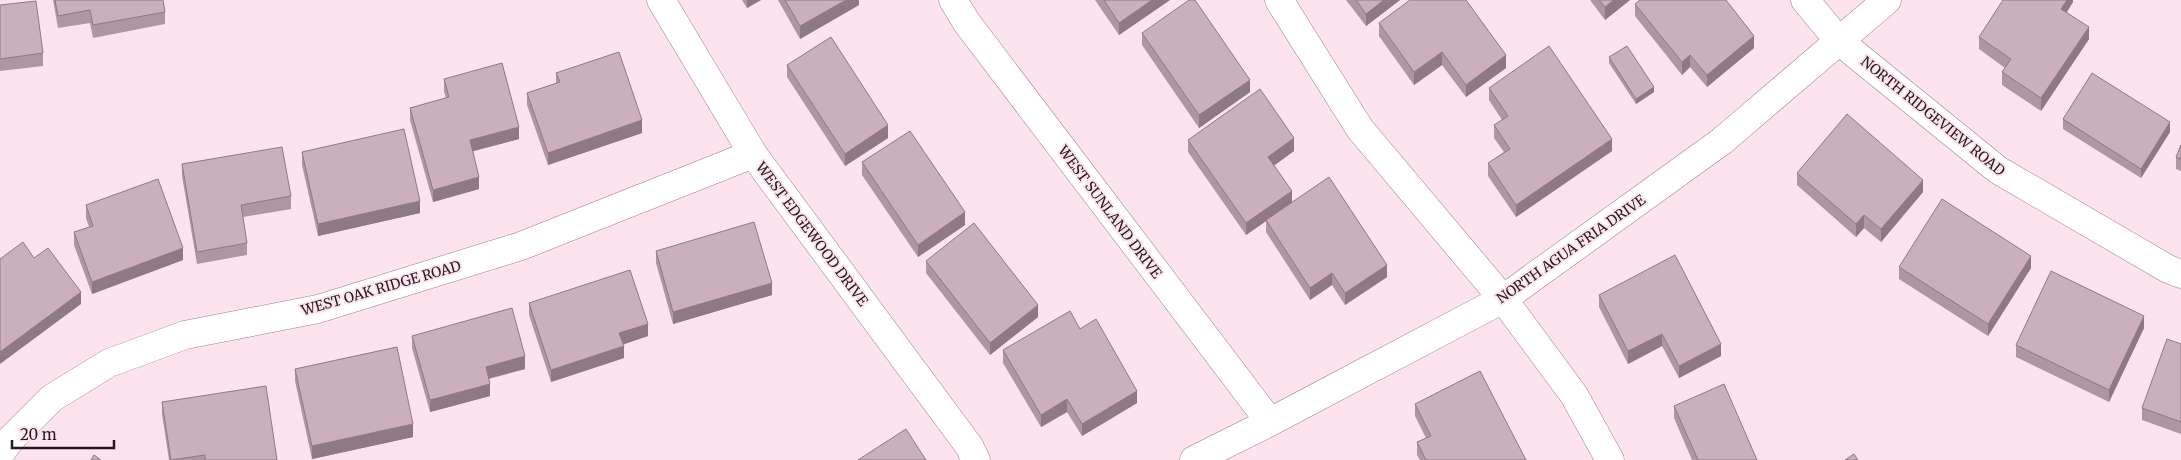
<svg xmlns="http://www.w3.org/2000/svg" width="2181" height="460" font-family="Merriweather,serif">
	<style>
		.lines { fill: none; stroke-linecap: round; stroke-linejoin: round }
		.street-casing { stroke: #9d818e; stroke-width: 29 }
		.street { stroke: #fff; stroke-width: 28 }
		.wall { fill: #af96a2 }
		.shaded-wall { fill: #8f7a84 }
		.building { fill: #ccafbc; stroke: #8f7a84 }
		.labels { text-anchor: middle; stroke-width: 4; stroke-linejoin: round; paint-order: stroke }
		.street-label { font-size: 14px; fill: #261b20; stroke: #fce3ee }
	</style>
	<rect width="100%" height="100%" fill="#fce3ee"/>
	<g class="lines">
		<g class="street-casing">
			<path id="street" d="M661 0 753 154 969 446 976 460
				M953 0 967 23 1270 422
				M1279 0 1360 129 1503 299 1574 395 1610 460
				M1805 0 1839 41 1998 170 2168 269 2181 274
				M0 454 11 439 52 398 109 363 185 335 318 309 521 246 753 154
				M1194 460 1270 422 1503 299 1722 141 1887 0"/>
		</g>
		<use href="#street" class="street"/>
	</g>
	<path class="wall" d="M53 0H163L165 12V24L93 38 90 23 58 28Z
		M742 0H761L747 8Z
		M778 0H859V5L800 39Z
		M1095 0H1170L1119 35Z
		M1346 0H1400L1366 26Z
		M1590 0H1630L1605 20Z
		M2073 0V2L2067 12 2089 39 2041 111 2002 85V72L2005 68 1979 49V37Z
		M1635 4 1754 48 1707 87 1690 67 1682 75 1635 16Z
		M0 5 43 53V66L0 71Z
		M1379 23 1506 68 1466 97 1442 65 1414 85 1379 36Z
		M1142 33 1250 92 1199 128 1142 45Z
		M1609 57 1654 92 1636 104 1609 63Z
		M787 65 888 138 845 166 787 77Z
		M556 73 642 133 548 165 527 105V93L556 83Z
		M444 79 519 139 473 151 479 189 433 202 410 120V108L446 98 444 91Z
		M1489 88 1612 151 1516 217 1488 176V163L1504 152 1494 138V125L1502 120 1489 100Z
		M2063 119 2170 132 2141 178 2063 129Z
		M1188 140 1294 151 1274 165 1292 202 1387 277 1345 305 1332 285 1310 300 1266 232V221L1246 235 1188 152Z
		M2181 145V171L2176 169V157Z
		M302 152 420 213 318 236 302 165Z
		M862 162 965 225 918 257 862 175Z
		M182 164 291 196V209L243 217 247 243V255L197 264 182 176Z
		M1797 173 1923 192 1881 242 1864 228 1856 237 1797 185Z
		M86 205 183 260 92 294 74 245V232L89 227 86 218Z
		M656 251 772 295 673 324 656 263Z
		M926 261 1038 317 990 355 926 273Z
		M1899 267 2031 268 1988 336 1899 279Z
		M1599 295 1721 356 1679 378 1662 346 1628 364 1599 307Z
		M529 303 648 336 623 344 624 358 551 382 529 315Z
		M2144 328 2109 402 2016 357V345Z
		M1080 329 1137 403 1082 436 1067 412 1041 427 1003 363V350Z
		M412 336 525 369 489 379 490 396 430 412 412 348Z
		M2181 344V434L2142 420V408Z
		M295 369 413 437 312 459 295 381Z
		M162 402 277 460H169L162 414Z
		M1415 404 1526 460H1420L1417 455V442L1426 438 1415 416Z
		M1674 406 1757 460H1692L1674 418Z"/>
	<path class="shaded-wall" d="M747 0H761L747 8Z
		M846 0H859V5L800 39V26Z
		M1152 0H1170L1119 35V23Z
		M1384 0H1400L1366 26V14Z
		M1614 0H1630L1605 20V7Z
		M2067 0H2073V2L2061 21V9Z
		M2089 27V39L2041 111V98Z
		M1754 36V48L1707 87V75Z
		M1442 52V65L1414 85V72Z
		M1506 55V68L1466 97V85Z
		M1690 55V67L1682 75V62Z
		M1250 80V92L1199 128V115Z
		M1654 87V92L1636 104V99Z
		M642 120V133L548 165V153Z
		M2170 122V132L2141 178V169Z
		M888 125V138L845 166V154Z
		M519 127V139L470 152V140Z
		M1294 138V151L1268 170V157Z
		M1612 139V151L1516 217V205Z
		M479 177V189L433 202V190Z
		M1923 180V192L1881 242V229Z
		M1292 191V203L1246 235V223Z
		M420 201V213L318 236V224Z
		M965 212V225L918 257V245Z
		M1864 215V228L1856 237V224Z
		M183 248V260L92 294V282Z
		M2031 256V268L1988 336V324Z
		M1387 265V277L1345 305V293Z
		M1332 273V285L1310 300V288Z
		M772 283V295L673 324V312Z
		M81 292V304L0 364V352Z
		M1038 305V317L990 355V343Z
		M2144 316V328L2109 402V390Z
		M648 324V336L619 346V333Z
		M1662 334V346L1628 364V351Z
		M1721 344V356L1679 378V366Z
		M624 346V358L551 382V370Z
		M525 356V369L486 379V367Z
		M490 384V396L430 412V400Z
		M1137 391V403L1082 436V424Z
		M1067 399V412L1041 427V415Z
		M413 424V437L312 459V446Z"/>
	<path class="building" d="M55 0H163L165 12 93 25 90 10 58 16Z
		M785 0H846L800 26Z
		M1104 0H1152L1119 23Z
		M1189 0H1195L1250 80 1199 115 1142 33Z
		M1356 0H1384L1366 14Z
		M1410 0H1466L1506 55 1466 85 1442 52 1414 72 1379 23Z
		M1599 0H1614L1605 7Z
		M1640 0H1726L1754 36 1707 75 1690 55 1682 62 1635 4Z
		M2003 0H2067L2061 9 2089 27 2041 98 2002 72 2011 59 1979 37Z
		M36 1 43 53 0 59V5Z
		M831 37 888 125 845 154 787 65Z
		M1549 46 1612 139 1516 205 1488 163 1510 149 1494 125 1508 116 1489 88Z
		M1627 46 1654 87 1636 99 1609 57Z
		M619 52 642 120 548 153 527 93 560 82 556 73Z
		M502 63 519 127 470 140 479 177 433 190 410 108 449 97 444 79Z
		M2092 73 2170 122 2141 169 2063 119Z
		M1260 89 1294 138 1268 157 1292 191 1246 223 1188 140Z
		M1847 114 1923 180 1881 229 1864 215 1856 224 1797 173Z
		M404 129 420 201 318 224 302 152Z
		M910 131 965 212 918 245 862 162Z
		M2181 145V159L2176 157Z
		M282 147 291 196 241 205 247 243 197 252 182 164Z
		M1329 177 1387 265 1345 293 1332 273 1310 288 1266 220Z
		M158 179 183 248 92 282 74 232 93 226 86 205Z
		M1942 199 2031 256 1988 324 1899 267Z
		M754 222 772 283 673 312 656 251Z
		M974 223 1038 305 990 343 926 261Z
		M23 242 34 258 48 248 81 292 0 352V259Z
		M1675 255 1721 344 1679 366 1662 334 1628 351 1599 295Z
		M630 270 648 324 619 333 624 346 551 370 529 303Z
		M2051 271 2144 316 2109 390 2016 345Z
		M512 308 525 356 486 367 490 384 430 400 412 336Z
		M1070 311 1080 329 1096 319 1137 391 1082 424 1067 399 1041 415 1003 350Z
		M2167 339 2181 344V422L2142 408Z
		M397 347 413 424 312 446 295 369Z
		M1480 371 1526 460H1426L1417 442 1431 436 1415 404Z
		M1724 384 1757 460H1698L1674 406Z
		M266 386 277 460H205V455L171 460 162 402Z
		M906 429 926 460H858Z
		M1854 454 1858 460H1845Z
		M94 455 101 460H91Z"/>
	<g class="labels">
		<g class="street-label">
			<text transform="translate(1933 116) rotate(39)" y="5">NORTH RIDGEVIEW ROAD</text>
			<text transform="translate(1110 212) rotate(53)" y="5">WEST SUNLAND DRIVE</text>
			<text transform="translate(812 234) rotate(53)" y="5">WEST EDGEWOOD DRIVE</text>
			<text transform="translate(1571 249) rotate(-35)" y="5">NORTH AGUA FRIA DRIVE</text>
			<text transform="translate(381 288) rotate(-16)" y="5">WEST OAK RIDGE ROAD</text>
		</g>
	</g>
	<path d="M12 440v8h102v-8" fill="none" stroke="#261b20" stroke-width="2.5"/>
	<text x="20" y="440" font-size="15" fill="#261b20" stroke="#fce3ee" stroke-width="4" paint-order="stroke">20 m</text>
</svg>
